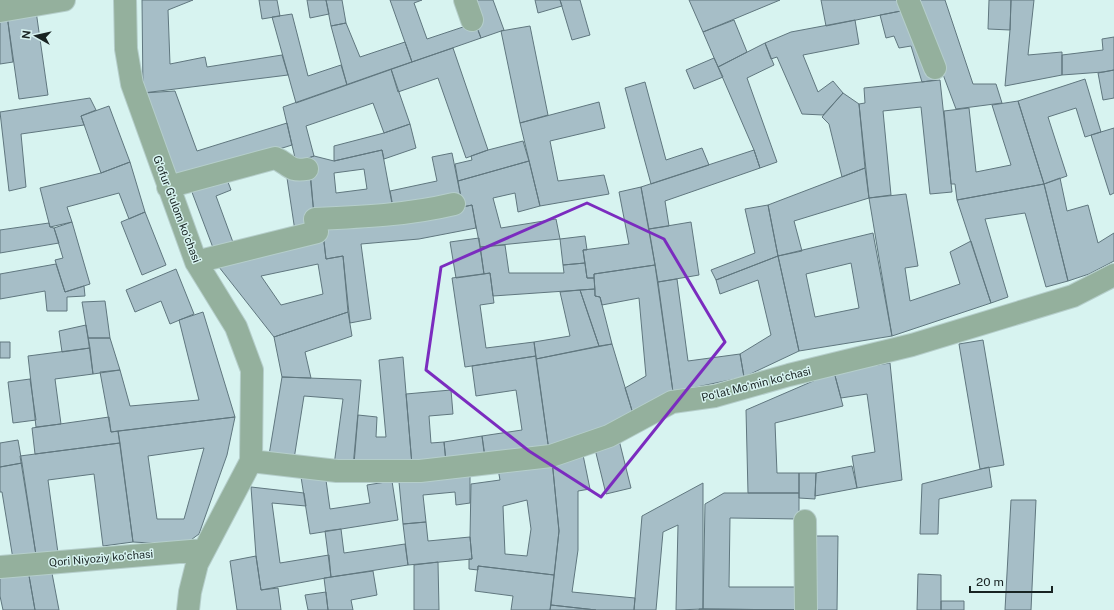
<svg xmlns="http://www.w3.org/2000/svg" width="1114" height="610" font-family="'Public Sans',sans-serif">
	<style>
		.building { fill: #a6bec7; stroke: #60777f; fill-rule: evenodd }
		.lines { fill: none; stroke-linecap: round; stroke-linejoin: round }
		.minor-casing { stroke: #b5cecb; stroke-width: 24 }
		.minor { stroke: #94b09d; stroke-width: 22 }
		.marked { fill: none; stroke: #7b2cbf; stroke-width: 3; stroke-linejoin: round }
		.labels { text-anchor: middle; stroke-width: 3; stroke-linejoin: round; paint-order: stroke }
		.street-label { font-size: 11px; fill: #182322; stroke: #d7f3f0 }
	</style>
	<rect width="100%" height="100%" fill="#d7f3f0"/>
	<path class="building" d="M142 0H193L168 10 170 64 205 57 207 67 282 55 288 75 143 93Z
		M259 0H277L280 16 262 19Z
		M307 0H326L329 14 310 18Z
		M326 0H342L346 23 331 26Z
		M390 0H422L414 3 427 39 475 23 481 38 412 62Z
		M467 0H493L504 30 481 38Z
		M535 0H560L562 6 538 13Z
		M560 0H580L590 35 572 40Z
		M689 0H780L703 32Z
		M821 0H903L906 10 826 26Z
		M915 0H945L973 84H996L1002 103 956 109Z
		M989 0H1011L1010 30 988 29Z
		M1011 0H1034L1028 55 1062 52V75L1005 86 1010 30Z
		M906 10 928 60 935 80 922 82 911 46 899 48 894 36 886 38 880 15Z
		M36 11 48 95 19 99 7 15Z
		M292 14 308 76 341 65 347 85 296 103 272 17Z
		M7 15 13 62 0 64V16Z
		M734 20 747 52 718 67 703 32Z
		M855 20 859 44 803 55 818 92 833 81 843 93 823 115 802 114 777 57 771 59 765 43 791 32Z
		M346 23 360 57 405 42 412 62 347 85 331 26Z
		M530 26 548 115 520 123 501 31Z
		M1114 37V70L1103 72 1062 75V55L1103 50 1102 39Z
		M765 43 774 65 747 78 777 162 760 168 754 150 718 67Z
		M453 48 488 150 466 158 438 78 398 92 391 69Z
		M714 58 723 77 694 89 686 70Z
		M391 69 410 124 384 133 373 103 306 126 314 156 296 162 283 107Z
		M1114 70V98L1103 100 1098 73Z
		M1085 79 1101 132 1085 137 1076 108 1048 117 1067 176 1044 184 1018 101Z
		M940 80 952 192 930 194 921 107 883 111 891 195 869 198 859 104 865 103 864 88Z
		M645 82 666 160 702 148 709 165 651 184 625 88Z
		M175 91 197 151 287 123 292 145 174 182 143 93Z
		M843 93 859 104 865 168 842 177 829 124 822 117Z
		M90 98 96 110 81 116 84 125 21 134 26 187 9 191 0 112Z
		M1018 101 1044 184 957 200 955 184H951L944 111 969 108 976 172 1011 165 992 105Z
		M599 102 605 128 550 141 558 181 604 175 609 194 540 206 520 123Z
		M109 106 130 162 101 173 81 116Z
		M410 124 416 148 384 159 382 150 334 161V146L384 133Z
		M1114 128V193L1110 195 1091 135Z
		M523 141 529 161 458 181 455 164 472 160 471 156 488 150Z
		M382 150 393 209 314 215 309 158 314 156 334 161ZM364 169 367 189 336 193 334 173Z
		M754 150 760 168 665 201 669 226 649 229 641 187Z
		M452 153 461 198 394 212 390 191 437 181 432 157Z
		M529 161 540 206 518 212 515 193 493 198 501 228 556 219 560 239 480 247 472 205 463 207 458 181Z
		M130 162 145 212 129 219 119 193 67 207 72 222 50 227 40 188 101 173Z
		M865 168 869 198 794 221 802 251 778 256 768 205Z
		M225 174 231 190 216 196 234 245 215 253 190 187Z
		M310 175 314 215 295 231 287 178Z
		M1060 178 1067 211 1088 205 1098 243 1114 233V261L1089 274 1068 281 1044 184Z
		M1044 184 1068 281 1046 287 1025 213 985 219 1008 297 991 303 957 200Z
		M641 187 655 265 594 274V278H587L583 250 629 244 619 192Z
		M906 194 918 266 905 268 910 301 960 284 950 252 971 241 991 303 892 336 869 198Z
		M472 205 476 228 419 239 361 244 371 319 350 323 343 256 326 259 322 223 423 215Z
		M768 205 778 256 716 280 711 270 755 253 745 209Z
		M145 212 166 265 142 275 121 222Z
		M72 222 90 284 65 292 55 260 63 258 54 228Z
		M691 222 699 275 658 282 649 229Z
		M49 223 50 227 54 228 59 243 0 253V230Z
		M873 233 892 336 799 351 778 256ZM851 263 859 308 815 317 806 274Z
		M323 235 326 259 343 256 348 312 274 337 215 262ZM318 264 323 294 281 305 261 276Z
		M585 236 587 250H583L585 263 563 265 560 239Z
		M479 238 484 274 456 278 450 242Z
		M505 245 509 273H564L563 265 585 263 587 278H594L595 289 493 296 490 273 484 274 480 247Z
		M778 256 799 351 744 377 740 354 771 335 758 280 720 294 716 280Z
		M56 264 65 292 84 286 85 296 67 297V311H47L45 291 0 299V274Z
		M655 265 673 392 634 417 625 388 646 376 639 298 602 305 600 297 595 296 594 274Z
		M176 269 194 314 170 324 161 301 135 312 126 290Z
		M490 273 494 303 480 305 486 348 534 342 536 356 465 367 452 278Z
		M677 279 688 361 740 354 744 377 673 392 658 282Z
		M595 289V296L600 297 612 344 599 346 580 290Z
		M580 290 599 346 536 359 534 342 570 336 560 292Z
		M105 301 110 338H88L82 302Z
		M203 312 235 417 111 432 100 372 120 370 130 406 199 400 179 320Z
		M348 312 352 336 305 352 311 378 282 377 274 337Z
		M86 325 90 348 62 352 59 331Z
		M88 338H110L120 370 93 374Z
		M983 340 1004 465 980 469 959 344Z
		M0 342H10V358H0Z
		M612 344 634 417 549 451 536 359Z
		M90 348 93 374 55 379 61 424 36 427 28 356Z
		M536 356 549 451 485 460 482 436 522 430 516 390 476 396 472 366Z
		M403 357 412 465 354 464 358 415 377 417 376 437H386L379 360Z
		M890 363 902 480 857 488 852 456 875 452 867 394 841 398 834 372Z
		M834 372 843 406 775 423 777 473H799V493H748L746 410Z
		M282 377 361 380 353 467 334 465 343 399 304 396 294 459 269 455Z
		M30 379 36 420 13 423 8 382Z
		M451 390 453 414 429 416 431 443 444 442 446 462 412 465 406 394Z
		M109 417 111 432 118 431 120 443 35 454 32 428Z
		M235 417 227 455 199 534 184 545 133 542 118 431ZM204 448 184 519H157L148 456Z
		M482 436 485 456 446 462 444 442Z
		M18 440 22 463 0 467V443Z
		M619 440 631 488 606 494 594 445Z
		M120 443 133 542 103 546 94 474 48 480 58 553 36 555 20 456Z
		M582 450 590 489 578 491V550L572 592 635 598 634 610H596L551 605 559 531 552 460Z
		M552 460 559 531 554 575 478 566V570L469 569V559H472L470 537 471 484 500 480 498 469ZM527 500 531 529 527 556 505 554 503 506Z
		M22 463 36 555 13 559 2 492H0V467Z
		M852 466 857 488 815 496 816 473Z
		M989 467 992 487 939 499 938 534H920L922 484Z
		M325 473 330 509 370 503 367 485 392 481 398 520 310 534 301 477Z
		M799 473H816L815 499 799 498Z
		M470 474V503L456 505 455 492 423 495 426 522 403 524 399 482Z
		M703 483V609L676 610 678 525 663 532 656 610H634L642 516Z
		M251 487 304 493 306 506 272 503 280 563 329 555 331 577 261 590 256 556Z
		M724 493H799V519L730 518 729 587H804L803 610 703 609 705 504Z
		M1011 500H1036L1031 610H1005Z
		M426 522 428 541 470 537 472 559 408 565 403 524Z
		M341 529 344 553 405 544 408 565 331 577 325 531Z
		M814 536H838L837 610H813Z
		M256 556 261 590 278 588 281 610H237L230 561Z
		M438 562 439 610H414V565Z
		M478 566 554 575 550 610H511L513 596 475 591Z
		M51 568 59 610H35L28 570Z
		M28 570 35 610H3L0 596V573Z
		M373 571 377 595 351 600 353 610H328L324 578Z
		M918 574 941 575V610H917Z
		M326 592 328 610H308L305 595Z
		M941 601H964V610H941Z
		M551 605 596 610H550Z
		M699 609H703L803 610H699Z"/>
	<g class="lines">
		<g class="minor-casing">
			<path id="minor" d="M125 0 126 49 132 84 196 262 236 327 252 370 251 461 197 564 190 592 188 610
				M465 0 472 20
				M908 0 935 68
				M0 11 64 0
				M168 187 275 158C290 164 288 172 307 169
				M196 262 317 232 315 219C362 217 408 215 454 204
				M251 461 337 471H420L551 456 609 436 672 402 715 396 789 375 912 345 1073 296 1114 275
				M805 521 806 610
				M0 567 203 550"/>
		</g>
		<use href="#minor" class="minor"/>
	</g>
	<path class="marked" d="M587 203 664 239 725 342 601 497 529 451 426 370 441 267Z"/>
	<g class="labels">
		<g class="street-label">
			<text transform="translate(177 209) rotate(69)" y="4">Gʻofur Gʻulom koʻchasi</text>
			<text transform="translate(756 384) rotate(-14)" y="4">Poʻlat Moʻmin koʻchasi</text>
			<text transform="translate(101 558) rotate(-5)" y="4">Qori Niyoziy koʻchasi</text>
		</g>
	</g>
	<g transform="translate(36 36) rotate(278)" stroke="#d7f3f0" stroke-width="3" paint-order="stroke">
	<path d="M0-3L7 15L0 10L-7 15Z" fill="#182322"/>
	<text y="-6" font-size="11" font-weight="bold" text-anchor="middle" fill="#182322">N</text>
	</g>
	<path d="M970 586v6h82v-6" fill="none" stroke="#182322" stroke-width="2"/>
	<text x="976" y="586" font-size="12" fill="#182322" stroke="#d7f3f0" stroke-width="3" paint-order="stroke">20 m</text>
</svg>
